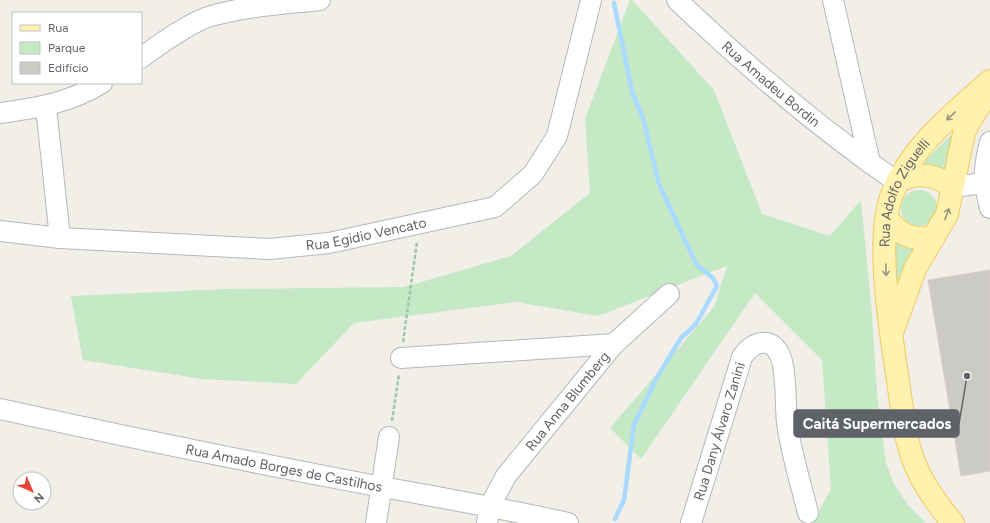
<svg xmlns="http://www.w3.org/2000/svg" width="990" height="523" font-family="Figtree,sans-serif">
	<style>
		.green { fill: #c5e8c5 }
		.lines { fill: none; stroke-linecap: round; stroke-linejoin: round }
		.stream { stroke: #aadaff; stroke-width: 4.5 }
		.building { fill: #cccac5; stroke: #d6d1c6 }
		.minor-casing { stroke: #b5b8bc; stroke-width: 22 }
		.major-casing { stroke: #f2c960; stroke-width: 24 }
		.path { stroke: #9cc7a9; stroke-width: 2.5; stroke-dasharray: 4 2; stroke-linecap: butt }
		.minor { stroke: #fff; stroke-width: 20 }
		.major { stroke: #fff2af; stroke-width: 22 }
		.oneway { stroke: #979581 }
		.labels { text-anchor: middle; stroke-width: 3; stroke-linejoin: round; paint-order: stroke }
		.street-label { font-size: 14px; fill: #5f6368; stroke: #fff }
		.leader { fill: none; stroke: #5f6368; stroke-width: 1.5 }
		.callout-dot { fill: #5f6368; stroke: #fff; stroke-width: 1.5 }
		.callout { fill: #5f6368; stroke: #5f6368; stroke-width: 1.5 }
		.callout-label { font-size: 15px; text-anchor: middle; font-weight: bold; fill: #fff }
	</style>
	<rect width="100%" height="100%" fill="#f1efe8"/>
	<path class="green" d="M630 0H632L714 90 762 214 830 236 861 200 872 314 877 393 886 463 893 482 908 505 926 523H813L831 489 822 360 755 293 641 459 610 428 714 307 727 266 598 316 515 302 354 323 296 384 202 379 83 360 71 296 226 289 404 287 511 256 590 193 585 119Z
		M956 130 947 176 921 168 926 160Z
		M901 208a18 18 0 1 1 36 0a18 18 0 1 1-36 0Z
		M890 239 918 250 906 267 890 296Z"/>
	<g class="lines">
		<path class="stream" d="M614 3 632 92 643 118 659 184 696 264 713 278 717 286 696 324 681 338 656 379 634 425 624 500 615 519"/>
	</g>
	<path class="building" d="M990 270V471L961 476 928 280Z"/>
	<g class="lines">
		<g class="minor-casing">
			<g id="minor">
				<path id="s1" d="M677 0C746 66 819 128 897 182"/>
				<path d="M833 0 870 163"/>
				<path d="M141 58C160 44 190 22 211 16 246 6 284 4 320 0"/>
				<path d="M46 107 60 238"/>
				<path d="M0 113C38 108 69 103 102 83"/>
				<path d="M990 142C983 170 983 180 990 208"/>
				<path d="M952 187 984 183 990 180"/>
				<path id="s2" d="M0 231 60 238 270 249 329 243 495 207 533 174 557 136 591 0"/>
				<path d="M401 358 614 344"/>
				<path id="s3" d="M0 409C127 437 254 463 382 487 444 498 506 509 568 523"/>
				<path d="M376 523 389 437"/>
				<path id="s4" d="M487 523 490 506 506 476 614 344 669 294"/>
				<path id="s5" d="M691 523 742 357C753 341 773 335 781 358 787 375 785 405 787 423 791 453 801 484 808 513"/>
			</g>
		</g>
		<g class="major-casing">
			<g id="major">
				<path d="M897 182C917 172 934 173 952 187"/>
				<path d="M887 217C898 235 913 241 934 237"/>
				<path d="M893 330 915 269 947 214 964 133 968 124 986 95"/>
				<path id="s6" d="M953 523C937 504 921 482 913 459 904 435 902 407 898 381 891 334 874 235 893 192 912 146 954 113 990 81"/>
			</g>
		</g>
		<path class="path" d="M403 342 417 242
			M392 421 399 374"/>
		<use href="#minor" class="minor"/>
		<use href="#major" class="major"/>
	</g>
	<defs><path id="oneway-shaft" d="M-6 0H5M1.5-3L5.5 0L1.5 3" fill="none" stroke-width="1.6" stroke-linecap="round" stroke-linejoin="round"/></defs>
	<g class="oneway">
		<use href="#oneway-shaft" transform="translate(951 116) rotate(137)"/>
		<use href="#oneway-shaft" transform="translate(947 214) rotate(-70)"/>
		<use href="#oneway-shaft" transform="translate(886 270) rotate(88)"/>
	</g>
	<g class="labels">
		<g class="street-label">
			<text dy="5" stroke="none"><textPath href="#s1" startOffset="126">Rua Amadeu Bordin</textPath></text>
			<text dy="5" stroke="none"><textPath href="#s6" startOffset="349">Rua Adolfo Ziguelli</textPath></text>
			<text dy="5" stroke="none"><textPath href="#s2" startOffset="368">Rua Egidio Vencato</textPath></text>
			<text dy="5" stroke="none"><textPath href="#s4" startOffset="148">Rua Anna Blumberg</textPath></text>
			<text dy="5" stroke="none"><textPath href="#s5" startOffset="96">Rua Dany Álvaro Zanini</textPath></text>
			<text dy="5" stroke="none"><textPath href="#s3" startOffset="290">Rua Amado Borges de Castilhos</textPath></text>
		</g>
	</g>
	<path class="leader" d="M967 376L959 424"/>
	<circle class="callout-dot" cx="967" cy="376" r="4"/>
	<rect class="callout" x="794" y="410" width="165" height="27" rx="4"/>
	<g class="callout-label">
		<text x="877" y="429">Caitá Supermercados</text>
	</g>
	<rect x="12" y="12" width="130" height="72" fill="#ffffff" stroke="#bfc1c3"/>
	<rect x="20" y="25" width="20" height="6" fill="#fff2af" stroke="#bfc1c3"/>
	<text x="48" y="32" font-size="12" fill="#5f6368">Rua</text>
	<rect x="20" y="42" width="20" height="12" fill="#c5e8c5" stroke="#bfc1c3"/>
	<text x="48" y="52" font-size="12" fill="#5f6368">Parque</text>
	<rect x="20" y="62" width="20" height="12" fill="#cccac5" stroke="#bfc1c3"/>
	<text x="48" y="72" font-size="12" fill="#5f6368">Edifício</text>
	<g transform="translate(32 491) rotate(135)"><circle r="19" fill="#ffffff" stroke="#bfc1c3"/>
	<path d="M0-3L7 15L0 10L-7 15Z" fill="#ea4335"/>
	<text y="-6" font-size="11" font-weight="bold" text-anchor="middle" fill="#5f6368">N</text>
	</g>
</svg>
